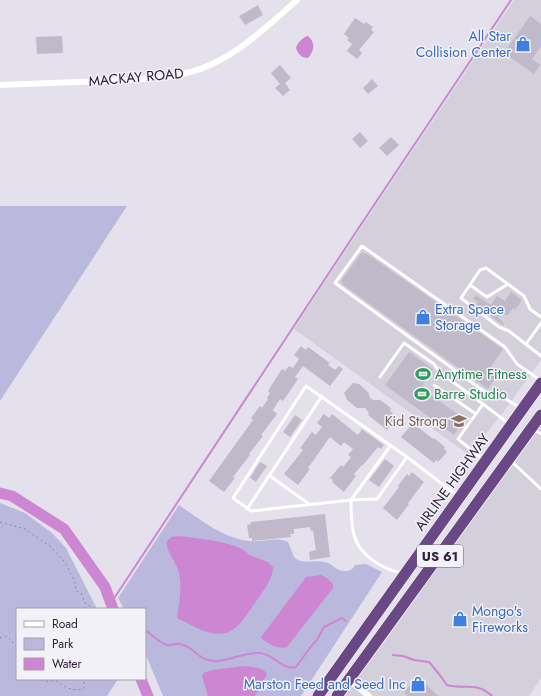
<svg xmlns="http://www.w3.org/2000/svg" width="541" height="696" font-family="Jost,sans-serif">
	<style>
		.built { fill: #d3cfdb }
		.green { fill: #bab9dd }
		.water { fill: #cd87d2 }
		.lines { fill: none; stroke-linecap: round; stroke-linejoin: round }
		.stream { stroke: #cd87d2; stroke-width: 2 }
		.river { stroke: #cd87d2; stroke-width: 11 }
		.building { fill: #bfb9c9 }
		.trunk-casing { stroke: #fff; stroke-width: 12 }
		.path { stroke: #9680b0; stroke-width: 1; stroke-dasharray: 2 3; stroke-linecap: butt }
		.service { stroke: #fff; stroke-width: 3 }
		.minor { stroke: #fff; stroke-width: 6 }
		.trunk { stroke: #6a4886; stroke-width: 11 }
		.labels { text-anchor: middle; stroke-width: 3; stroke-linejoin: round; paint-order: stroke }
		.shield { fill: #f3f1f8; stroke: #6a5f74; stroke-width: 1 }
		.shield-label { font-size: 13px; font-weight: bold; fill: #2f213c }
		.shop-label { font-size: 14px; fill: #366cbe; stroke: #f3f1f8; text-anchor: end }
		.street-label { font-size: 14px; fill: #2f213c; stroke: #f3f1f8 }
		.leisure-label { font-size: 14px; fill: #27864d; stroke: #f3f1f8; text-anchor: start }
		.education-label { font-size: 14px; fill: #785e54; stroke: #f3f1f8; text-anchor: end }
	</style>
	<rect width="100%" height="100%" fill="#e4e0ec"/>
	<path class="built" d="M514 0H541V360L505 410 469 455 294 329 357 234Z
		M541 426V678L529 696H345Z"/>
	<path class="green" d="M0 206H127L0 401Z
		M0 503 25 513 52 533 66 548 97 609H17V679H118L107 696H0Z
		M179 505C201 520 221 537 248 541 261 543 275 536 288 542L294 557C303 566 314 559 325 562 332 563 337 572 345 571 350 571 353 569 355 565L366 564 382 572 301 696H163L145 653V609H124L118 598Z"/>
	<path class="water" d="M308 36C316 43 314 51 308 58 301 58 298 54 296 48 297 43 303 37 308 36Z
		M179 536C194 538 242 542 249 555L268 562 273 567C273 579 264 590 257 600 240 624 232 643 199 629 192 625 184 622 177 618 179 602 183 585 178 570 176 563 164 547 167 541 167 541 171 537 171 537Z
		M321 575 327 578 333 584V588L287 647C278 650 269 644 262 639L261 637 306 577Z
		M244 666C252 667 261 667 267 673L266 676 255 696H208L202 676 203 673 212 670Z"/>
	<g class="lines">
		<path class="stream" d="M111 603 356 232 511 0
			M145 632 147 631C153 636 160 643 167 645 171 646 176 643 180 644 196 647 197 662 218 661 232 660 245 652 260 653 273 654 284 671 296 667L312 645 317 640 324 627 342 618 346 621
			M393 655 403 656 414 660 429 662 439 674 447 685C464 690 476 681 492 696"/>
		<path class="river" d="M0 493 12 496 64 529 105 587 113 609
			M141 679 148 696"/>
	</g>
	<path class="building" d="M258 5 263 15 245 25 239 16Z
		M530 16 541 24V46L532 59 540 65 534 74 504 53Z
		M355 18 364 24 366 22 373 27 371 30 374 32 359 50 362 53 357 59 347 51 352 44 347 40 349 38 344 34Z
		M62 36 63 53 37 54 36 37Z
		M280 65 291 78 285 83 290 90 283 96 275 88 280 84 271 73Z
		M372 79 378 86 368 94 363 88Z
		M360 132 368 141 360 148 352 139Z
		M391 137 399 145 387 156 379 148Z
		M362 252 365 254 366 253 503 349 490 368 498 374 488 389 342 284 343 283 341 281Z
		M511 292 522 300 515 310 513 308 508 315 496 314 504 324 503 325 476 305 478 302 473 299 476 295 491 305 497 296 505 301Z
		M301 346 306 350 308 347 330 363 328 365 335 370 339 366 343 369 330 386 303 366 295 377 298 379 283 401 280 399 273 410 277 414 261 435 263 436 249 454 250 455 233 477 235 478 224 492 209 481 253 420 251 418 260 406 262 408 268 399 267 398 270 393 268 391 282 369 285 371 289 366 293 368 299 359 294 355Z
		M409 352 433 369 423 384 424 391 465 419 454 435 385 385Z
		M353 383 359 384 368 392 370 398 373 400H380L391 408 390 411 393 413 389 419 395 420 387 430 368 415 369 413 365 408H357L347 400 344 393Z
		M324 414 329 418 332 414 358 435 362 429 384 445 381 449 378 447 363 465H362L354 474 356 476 344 492 332 482 333 480 330 478 341 465 343 467 351 457 348 455 353 449 344 442 341 446 330 437 308 468 310 469 298 485 284 474 303 450 300 448 312 432 316 435 322 427 317 423Z
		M295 415 302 420 290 437 283 432Z
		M413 423 433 439 434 438 445 447 444 449 447 452 438 462 436 460 434 463 401 437Z
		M385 459 394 466 379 487 369 480Z
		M260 462 267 466 256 482 250 478Z
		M412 472 424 482 408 503 409 504 397 520 383 508 399 487 398 486 407 474 409 476Z
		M325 514 330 557 310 560 309 552 316 550 313 531H311L310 527 294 529V534H290L291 537 252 541V538H249L247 525 251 524V522Z
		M417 676 438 696H408L404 692 414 681 413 679Z"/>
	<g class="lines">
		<g class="trunk-casing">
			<path id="trunk" d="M318 696 541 383
				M337 696 541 415"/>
		</g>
		<path class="path" d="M0 522 25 529 50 546 65 562 75 582 76 591 81 593 85 603 90 606V609
			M0 638 7 636 17 647
			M36 679 44 681H57C64 687 75 693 84 688V679"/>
		<path class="service" d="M470 285 487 297 508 284
			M541 317 530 309 524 296 486 268 480 270 461 298 499 327 509 331 541 356
			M526 344 541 323
			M380 377 404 343 434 364 439 372 483 404
			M434 385 476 414
			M521 408 497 394 485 392 335 283 362 246 505 347 517 364 540 380
			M533 429 541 434
			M391 445 351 500 251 511 233 498 306 386 407 457 377 499 351 500C351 512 351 524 354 535 359 555 383 570 403 573
			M407 457 458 496
			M484 460 458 439 483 404 508 423
			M511 461 541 489
			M270 476 309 504
			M247 509 322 396"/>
		<path class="minor" d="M0 85C34 84 69 82 103 81 139 79 177 80 210 65 243 50 270 24 297 0
			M349 680 369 696"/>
		<use href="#trunk" class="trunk"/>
	</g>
	<defs>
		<g id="shop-bare" transform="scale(1.2)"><path d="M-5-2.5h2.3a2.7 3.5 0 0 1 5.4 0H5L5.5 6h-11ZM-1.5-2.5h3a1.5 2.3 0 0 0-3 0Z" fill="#3f7fe0" stroke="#f3f1f8" stroke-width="2.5" paint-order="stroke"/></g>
		<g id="stadium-bare" transform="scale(1.2)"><path d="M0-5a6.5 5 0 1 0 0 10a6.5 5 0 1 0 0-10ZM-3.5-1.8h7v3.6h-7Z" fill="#2e9e5b" stroke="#f3f1f8" stroke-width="2.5" paint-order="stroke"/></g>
		<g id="school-bare" transform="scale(1.2)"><path d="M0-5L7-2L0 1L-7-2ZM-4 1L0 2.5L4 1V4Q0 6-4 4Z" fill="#8d6e63" stroke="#f3f1f8" stroke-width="2.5" paint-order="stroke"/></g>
	</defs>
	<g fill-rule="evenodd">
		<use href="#shop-bare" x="523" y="44"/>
		<use href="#shop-bare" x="423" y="317"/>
		<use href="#stadium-bare" x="423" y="374"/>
		<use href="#stadium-bare" x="422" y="394"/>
		<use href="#school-bare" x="459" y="421"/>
		<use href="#shop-bare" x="460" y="619"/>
		<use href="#shop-bare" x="418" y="684"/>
	</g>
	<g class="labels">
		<rect class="shield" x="417" y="545" width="46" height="22" rx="3"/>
		<g class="shield-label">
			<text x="440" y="561">US 61</text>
		</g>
		<g class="shop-label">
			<text x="511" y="41">All Star<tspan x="511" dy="16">Collision Center</tspan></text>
			<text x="435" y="314" text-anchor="start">Extra Space<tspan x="435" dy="16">Storage</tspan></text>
			<text x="472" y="616" text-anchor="start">Mongo's<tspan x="472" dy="16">Fireworks</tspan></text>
			<text x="406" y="689">Marston Feed and Seed Inc</text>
		</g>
		<g class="street-label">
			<text transform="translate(136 77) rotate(-5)" y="5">MACKAY ROAD</text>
			<text transform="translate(452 482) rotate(-54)" y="5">AIRLINE HIGHWAY</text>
		</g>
		<g class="leisure-label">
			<text x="435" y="379">Anytime Fitness</text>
			<text x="434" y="399">Barre Studio</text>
		</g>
		<g class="education-label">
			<text x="447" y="426">Kid Strong</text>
		</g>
	</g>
	<rect x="16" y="608" width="130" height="72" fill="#f3f1f8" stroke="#a59ead"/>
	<rect x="24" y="621" width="20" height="6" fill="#ffffff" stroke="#a59ead"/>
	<text x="52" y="628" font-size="12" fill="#2f213c">Road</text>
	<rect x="24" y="638" width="20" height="12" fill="#bab9dd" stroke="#a59ead"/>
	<text x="52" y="648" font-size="12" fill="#2f213c">Park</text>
	<rect x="24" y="658" width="20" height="12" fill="#cd87d2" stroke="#a59ead"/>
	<text x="52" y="668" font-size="12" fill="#2f213c">Water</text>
</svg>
